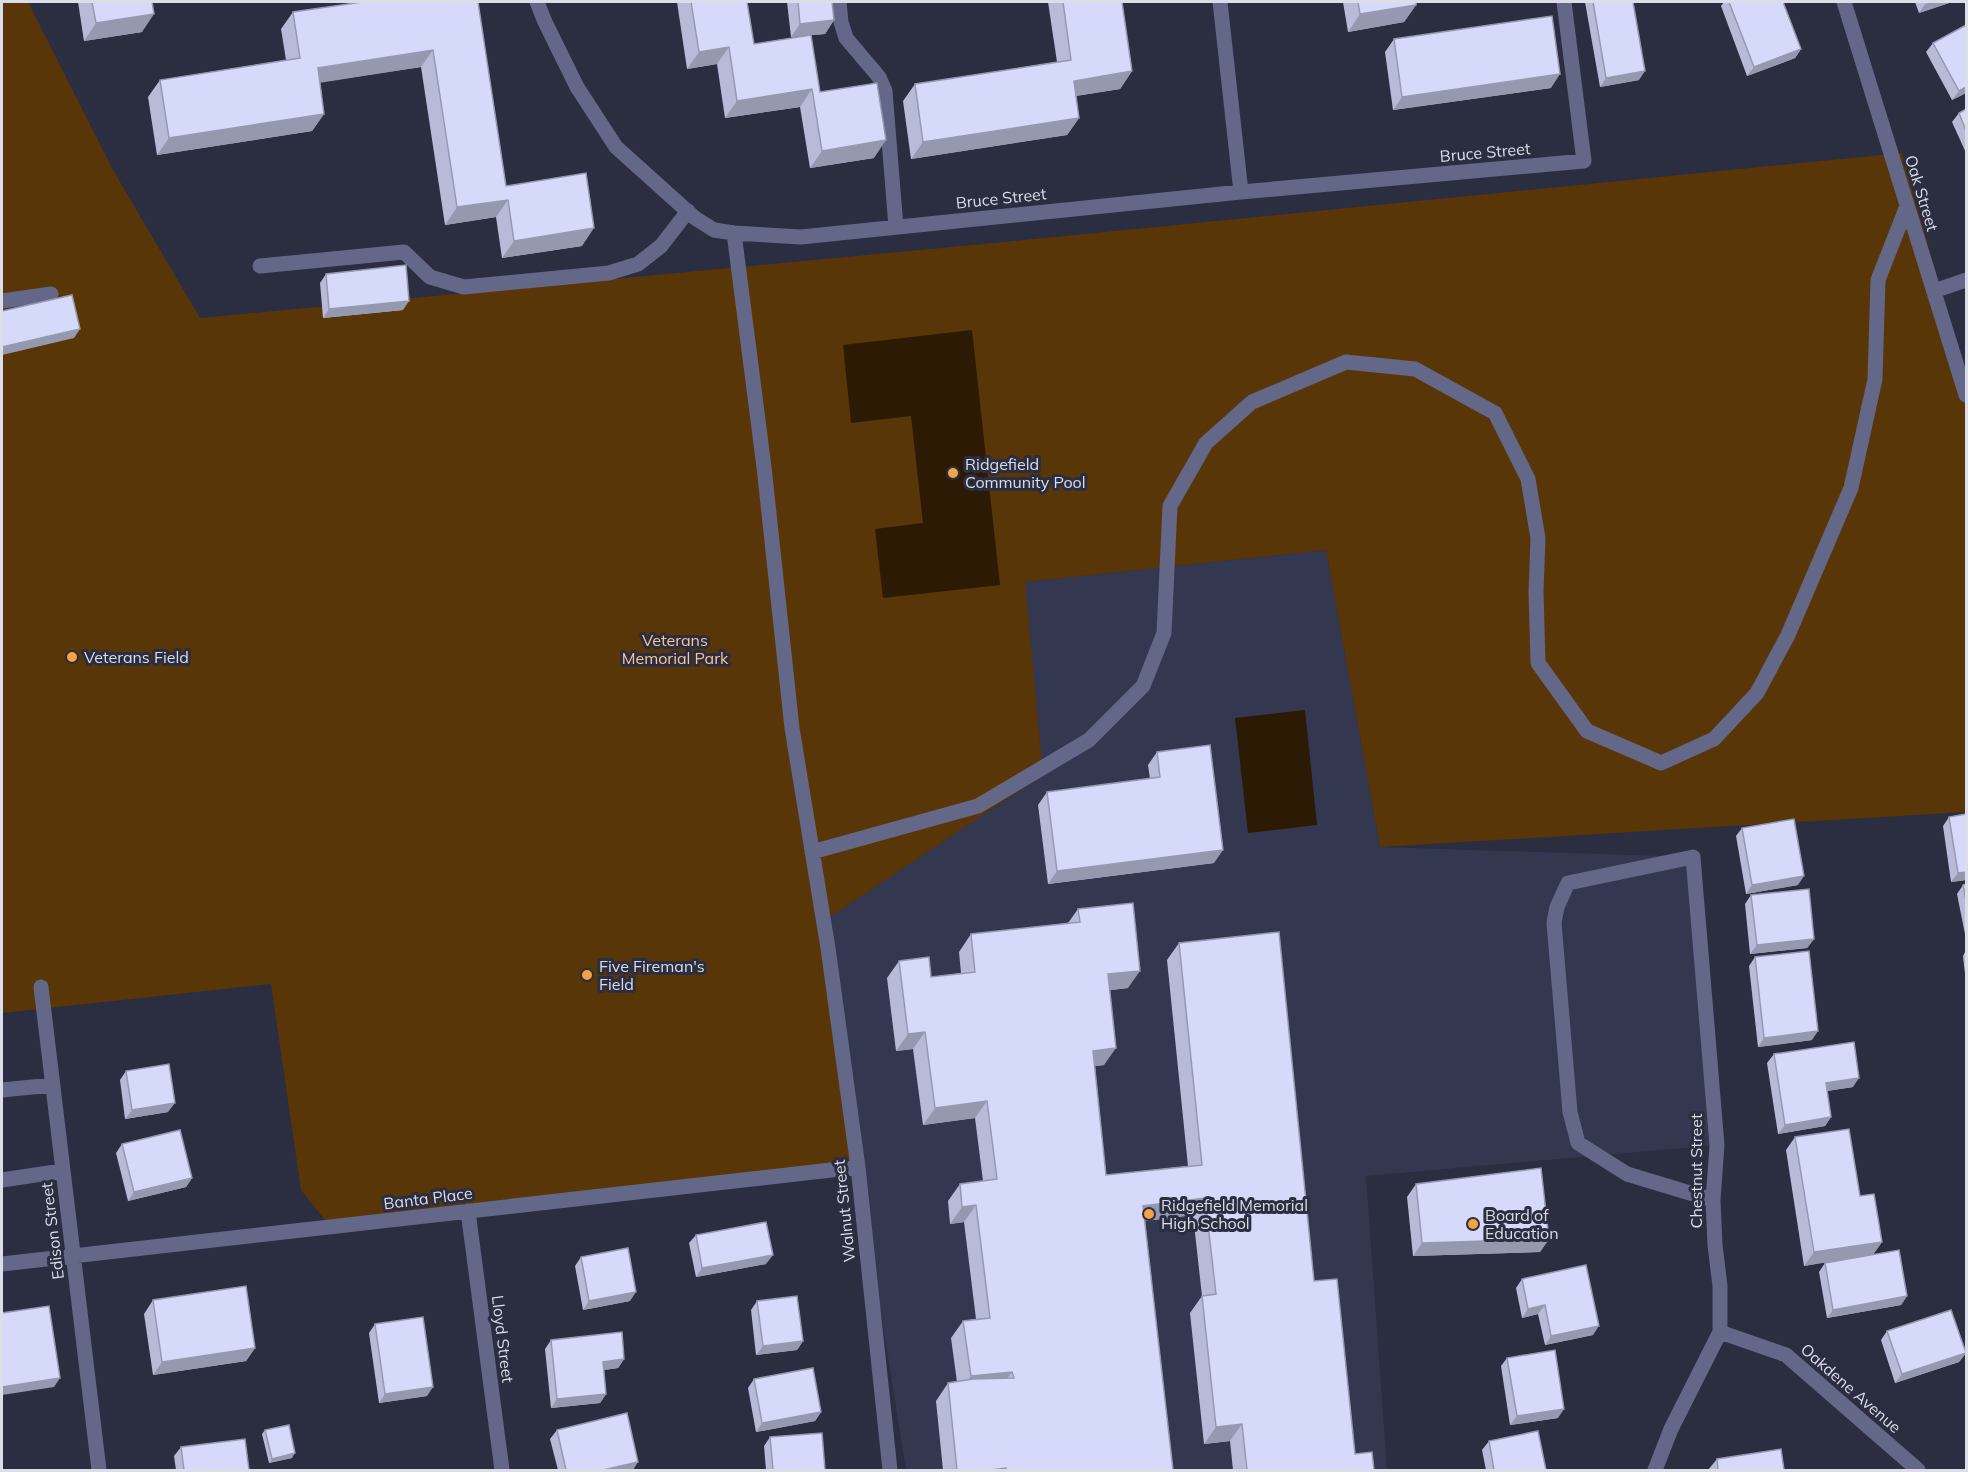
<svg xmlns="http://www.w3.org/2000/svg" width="1968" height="1472" font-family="Mulish,sans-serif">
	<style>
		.built { fill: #343750 }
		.green { fill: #593608 }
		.water { fill: #2d1a04 }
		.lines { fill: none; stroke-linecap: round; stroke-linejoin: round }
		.minor { stroke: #636788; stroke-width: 15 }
		.wall { fill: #b7bbd8 }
		.shaded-wall { fill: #9599b0 }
		.building { fill: #d5dafb; stroke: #9599b0; stroke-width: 1.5 }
		.poi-dot { fill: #f4a344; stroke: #2b2d40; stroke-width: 2 }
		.labels { text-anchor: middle; stroke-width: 6; stroke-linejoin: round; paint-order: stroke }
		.street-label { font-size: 16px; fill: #dbdde9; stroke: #2b2d40 }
		.poi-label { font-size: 16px; fill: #dbdde9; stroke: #2b2d40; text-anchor: start }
		.park-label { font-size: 16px; fill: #f8c794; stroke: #2b2d40 }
	</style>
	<rect width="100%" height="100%" fill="#2b2d40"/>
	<path class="built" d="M1326 550 1380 847 1693 857 1717 1145 1366 1176 1387 1470H906L858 1167 827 919 1043 775 1024 582Z"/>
	<path class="green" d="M2 2H28L113 170 200 318 994 243 1902 153 1966 381V812L1380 847 1326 550 1025 582 1043 775 827 919 858 1167 336 1234 301 1190 271 984 2 1013Z"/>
	<path class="water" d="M972 330 1000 585 883 598 875 529 923 523 911 416 851 423 843 345Z
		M1305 710 1317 825 1248 833 1235 718Z"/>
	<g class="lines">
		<path class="minor" d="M537 2 545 22 577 87 616 147 695 218 714 230 734 233 801 237 1241 192 1584 161 1564 2
			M839 2 841 22 846 38 879 77 885 91 896 227
			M1220 2 1241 192
			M1844 2 1966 395
			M734 233 764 467 792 728 828 948 858 1167 890 1470
			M260 266 404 252 430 277 464 287 609 273 638 264 661 246 688 211
			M1934 291 1966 280
			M2 301 51 294
			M812 852 978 806 1089 740 1143 686 1164 633 1170 506 1206 443 1252 402 1346 362 1415 369 1495 413 1528 479 1538 538 1536 592 1538 663 1587 731 1661 763 1714 739 1757 693 1788 635 1851 488 1875 379 1878 280 1907 206
			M41 987 99 1470
			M2 1090 52 1085
			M2 1180 62 1171
			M468 1211 502 1470
			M2 1264 858 1167
			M1720 1332 1786 1355 1918 1470
			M1655 1470 1671 1429 1720 1332V1286L1715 1245 1713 1200 1717 1145 1693 857 1568 883 1557 907 1554 923 1570 1112 1578 1143 1627 1174 1713 1200"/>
	</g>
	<path class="wall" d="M78 2H152L142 32 84 41Z
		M478 2 506 186 582 246 502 258 496 217 445 225 421 67 320 82 324 114 312 131 157 155 148 97 160 80 286 60 281 29 293 12Z
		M677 2H747L754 44 808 35 791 37 787 2H832L834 20 825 34 811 35 820 92 874 158 810 168 800 107 725 118 717 64 687 69Z
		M1048 2H1122L1132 71 1120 89 1076 96 1079 118 1067 135 911 159 903 101 915 84 1057 62Z
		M1343 2H1416V5L1404 22 1348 32Z
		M1585 2H1633L1639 80 1600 87Z
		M1724 2H1783L1801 49 1795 58 1747 76 1721 6Z
		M1915 2H1952L1919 13Z
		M1394 39 1551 88 1393 110 1385 52Z
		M1933 43 1966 93 1952 100 1926 52Z
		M1966 109V153L1952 122 1959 113Z
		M326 274 403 310 323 318 320 283Z
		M1157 752 1214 863 1048 884 1038 805 1047 792 1150 779 1148 765Z
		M1949 817 1966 880 1951 882 1943 826Z
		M1742 828 1798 885 1746 894 1736 836Z
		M1966 884V939L1957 894 1963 885Z
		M1751 895 1814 939 1807 948 1750 954 1745 904Z
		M1078 909 1128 988 1110 990 1104 1065 1095 1066 1106 1175 1188 1166 1167 960 1179 943 1314 1281 1355 1454 1374 1470H1233L1230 1441 1204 1444 1190 1313 1202 1296 1193 1215 1145 1221 1173 1470H943L936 1401 948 1383 957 1382 951 1338 963 1321 976 1319 964 1222 950 1224 948 1201 960 1184 983 1181 975 1118 923 1125 913 1049 896 1051 887 978 899 961 931 977 961 973 959 952 971 934 1068 923Z
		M1966 950V983L1963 956Z
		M1755 957 1812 1040 1758 1047 1749 966Z
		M1774 1054 1853 1087 1827 1091 1831 1117 1825 1126 1778 1134 1767 1063Z
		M126 1071 168 1112 125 1119 120 1080Z
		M1795 1137 1860 1196 1882 1242 1873 1254 1907 1296 1901 1305 1827 1318 1819 1272 1825 1263 1831 1261 1804 1266 1786 1150Z
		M122 1144 192 1178 186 1187 128 1201 116 1153Z
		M1416 1184 1549 1239 1540 1252 1413 1256 1407 1197Z
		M696 1235 766 1264 696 1277 689 1243Z
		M581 1257 630 1301 583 1310 575 1266Z
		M1522 1279 1593 1335 1545 1345 1538 1314 1522 1318 1516 1288Z
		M153 1300 255 1348 246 1361 153 1375 144 1314Z
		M757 1301 803 1341 797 1350 756 1355 751 1310Z
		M375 1324 427 1396 379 1403 369 1333Z
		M1887 1331 1966 1353 1959 1362 1895 1383 1881 1340Z
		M551 1340 624 1359 618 1368 604 1370 606 1394 600 1403 551 1408 545 1349Z
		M1507 1358 1558 1418 1510 1425 1501 1366Z
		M754 1379 821 1412 815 1421 756 1432 748 1388Z
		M265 1430 292 1458 269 1463 262 1434Z
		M557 1430 633 1470H558L550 1439Z
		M770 1437 825 1470H766L764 1446Z
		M1489 1441 1546 1470H1486L1482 1450Z
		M181 1447 249 1470H176L174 1456Z
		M1717 1459 1784 1470H1708Z"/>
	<path class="shaded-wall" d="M1932 2H1952L1919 13 1925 4Z
		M1416 5 1404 22 1348 32 1360 14Z
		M154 14 142 32 84 41 96 23Z
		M834 20 825 34 791 37 800 24Z
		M729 47 717 64 687 69 699 52Z
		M1801 49 1795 58 1747 76 1754 67Z
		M433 50 421 67 306 85 318 68Z
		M1132 71 1120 89 1062 98 1074 81Z
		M1645 71 1639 80 1600 87 1606 78Z
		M1560 74 1551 88 1393 110 1402 97Z
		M1966 87V93L1952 100 1959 91Z
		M812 89 800 107 725 118 737 101Z
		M324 114 312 131 157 155 169 138Z
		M1079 118 1067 135 911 159 923 142Z
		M886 140 874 158 810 168 822 151Z
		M508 200 496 217 445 225 457 207Z
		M594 228 582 246 502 258 514 241Z
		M409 301 403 310 323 318 329 309Z
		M80 329 74 338 2 355V347Z
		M1223 850 1214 863 1048 884 1057 871Z
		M1966 872V880L1951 882 1958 873Z
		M1804 876 1798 885 1746 894 1752 885Z
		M1814 939 1807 948 1750 954 1757 945Z
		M1140 971 1128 988 1096 992 1108 974Z
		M1818 1031 1812 1040 1758 1047 1764 1038Z
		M925 1032 913 1049 896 1051 908 1034Z
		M1116 1048 1104 1065 1081 1068 1093 1051Z
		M1859 1078 1853 1087 1820 1092 1826 1083Z
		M987 1101 975 1118 923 1125 935 1108Z
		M175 1103 168 1112 125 1119 132 1110Z
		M1831 1117 1825 1126 1778 1134 1785 1125Z
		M192 1178 186 1187 128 1201 134 1192Z
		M1205 1198 1193 1215 1131 1223 1143 1206Z
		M976 1205 964 1222 950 1224 962 1207Z
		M1549 1239 1540 1252 1413 1256 1422 1243Z
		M1882 1242 1873 1255 1804 1266 1814 1252Z
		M773 1255 766 1264 696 1277 702 1268Z
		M636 1292 630 1301 583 1310 589 1301Z
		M1907 1296 1901 1305 1827 1318 1833 1310Z
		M1545 1305 1538 1314 1522 1318 1528 1309Z
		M1599 1326 1593 1335 1545 1345 1551 1336Z
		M803 1341 797 1350 756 1355 763 1346Z
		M255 1348 246 1361 153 1375 162 1362Z
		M1966 1353 1959 1362 1895 1383 1902 1374Z
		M624 1359 618 1368 596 1371 603 1362Z
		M1012 1372 1000 1389 959 1393 971 1376Z
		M60 1378 54 1387 2 1395V1387Z
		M433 1387 427 1396 379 1403 385 1394Z
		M606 1394 600 1403 551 1408 557 1399Z
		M1564 1409 1558 1418 1510 1425 1517 1416Z
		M821 1412 815 1421 756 1432 762 1423Z
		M1242 1424 1230 1441 1204 1444 1216 1427Z
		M295 1453 292 1458 269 1463 272 1459Z
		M638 1462 633 1470H603Z
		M1006 1468 1004 1470H991Z"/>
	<path class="building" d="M92 2H152L154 14 96 23Z
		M362 2H478L506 186 586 173 594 228 514 241 508 200 457 207 433 50 318 68 324 114 169 138 160 80 300 58 293 12Z
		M691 2H747L754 44 811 35 820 92 877 83 886 140 822 151 812 89 737 101 729 47 699 52Z
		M798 2H832L834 20 800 24Z
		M1063 2H1122L1132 71 1074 81 1079 118 923 142 915 84 1071 60Z
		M1358 2H1416V5L1360 14Z
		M1593 2H1633L1645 71 1606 78Z
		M1729 2H1783L1801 49 1754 67Z
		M1552 16 1560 74 1402 97 1394 39Z
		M1966 25V87L1959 91 1933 43Z
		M1966 109V131L1959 113Z
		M406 265 409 301 329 309 326 274Z
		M72 295 80 329 2 347V311Z
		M1210 745 1223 850 1057 871 1047 792 1160 777 1157 752Z
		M1966 814V872L1958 873 1949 817Z
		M1794 819 1804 876 1752 885 1742 828Z
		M1966 884V900L1963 885Z
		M1809 889 1814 939 1757 945 1751 895Z
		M1133 903 1140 971 1108 974 1116 1048 1093 1051 1106 1175 1202 1165 1179 943 1279 932 1314 1281 1337 1279 1355 1454 1372 1452 1374 1470H1247L1242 1424 1216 1427 1202 1296 1216 1294 1205 1198 1143 1206 1173 1470H1007L1006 1468 991 1470H957L948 1383 973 1379 1014 1378 1012 1372 971 1376 963 1321 990 1318 976 1205 962 1207 960 1184 997 1179 987 1101 935 1108 925 1032 908 1034 899 961 929 957 931 977 975 972 971 934 1080 922 1078 909Z
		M1809 951 1818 1031 1764 1038 1755 957Z
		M1854 1042 1859 1078 1826 1083 1831 1117 1785 1125 1774 1054Z
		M169 1064 175 1103 132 1110 126 1071Z
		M1849 1129 1860 1196 1874 1194 1882 1242 1814 1252 1795 1137Z
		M180 1130 192 1178 134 1192 122 1144Z
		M1541 1168 1549 1239 1422 1243 1416 1184Z
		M766 1222 773 1255 702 1268 696 1235Z
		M628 1248 636 1292 589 1301 581 1257Z
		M1899 1250 1907 1296 1833 1310 1825 1263Z
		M1586 1265 1599 1326 1551 1336 1545 1305 1528 1309 1522 1279Z
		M246 1286 255 1348 162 1362 153 1300Z
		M797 1296 803 1341 763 1346 757 1301Z
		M49 1306 60 1378 2 1387V1313Z
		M1951 1310 1966 1353 1902 1374 1887 1331Z
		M423 1317 433 1387 385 1394 375 1324Z
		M622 1332 624 1359 603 1362 606 1394 557 1399 551 1340Z
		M1555 1350 1564 1409 1517 1416 1507 1358Z
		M813 1368 821 1412 762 1423 754 1379Z
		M627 1413 638 1462 603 1470H566L557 1430Z
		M289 1425 295 1453 272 1459 265 1430Z
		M1538 1431 1546 1470H1494L1489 1441Z
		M822 1433 825 1470H773L770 1437Z
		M245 1439 249 1470H184L181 1447Z
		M1781 1449 1784 1470H1718L1717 1459Z"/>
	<g class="poi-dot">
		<circle cx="953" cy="473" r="6"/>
		<circle cx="72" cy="657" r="6"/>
		<circle cx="587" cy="975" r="6"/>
		<circle cx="1149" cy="1214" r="6"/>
		<circle cx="1473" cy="1224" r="6"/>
	</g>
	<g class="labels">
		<g class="street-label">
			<text transform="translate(1485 152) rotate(-5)" y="6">Bruce Street</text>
			<text transform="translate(1922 193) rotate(73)" y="6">Oak Street</text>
			<text transform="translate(1001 198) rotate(-6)" y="6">Bruce Street</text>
			<text transform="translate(1696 1171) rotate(-90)" y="6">Chestnut Street</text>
			<text transform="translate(428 1198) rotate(-7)" y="6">Banta Place</text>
			<text transform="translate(844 1211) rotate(-96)" y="6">Walnut Street</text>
			<text transform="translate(52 1231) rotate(-97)" y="6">Edison Street</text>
			<text transform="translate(503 1339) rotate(83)" y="6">Lloyd Street</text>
			<text transform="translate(1851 1388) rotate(41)" y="6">Oakdene Avenue</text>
		</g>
		<g class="poi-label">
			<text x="965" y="470">Ridgefield<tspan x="965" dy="18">Community Pool</tspan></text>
			<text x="84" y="663">Veterans Field</text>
			<text x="599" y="972">Five Fireman's<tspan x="599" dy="18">Field</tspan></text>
			<text x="1161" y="1211">Ridgefield Memorial<tspan x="1161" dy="18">High School</tspan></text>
			<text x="1485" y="1221">Board of<tspan x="1485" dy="18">Education</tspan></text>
		</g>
		<g class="park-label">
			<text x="675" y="646">Veterans<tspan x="675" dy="18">Memorial Park</tspan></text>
		</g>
	</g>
	<rect width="1968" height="1472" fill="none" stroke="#dbdde9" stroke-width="6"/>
</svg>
